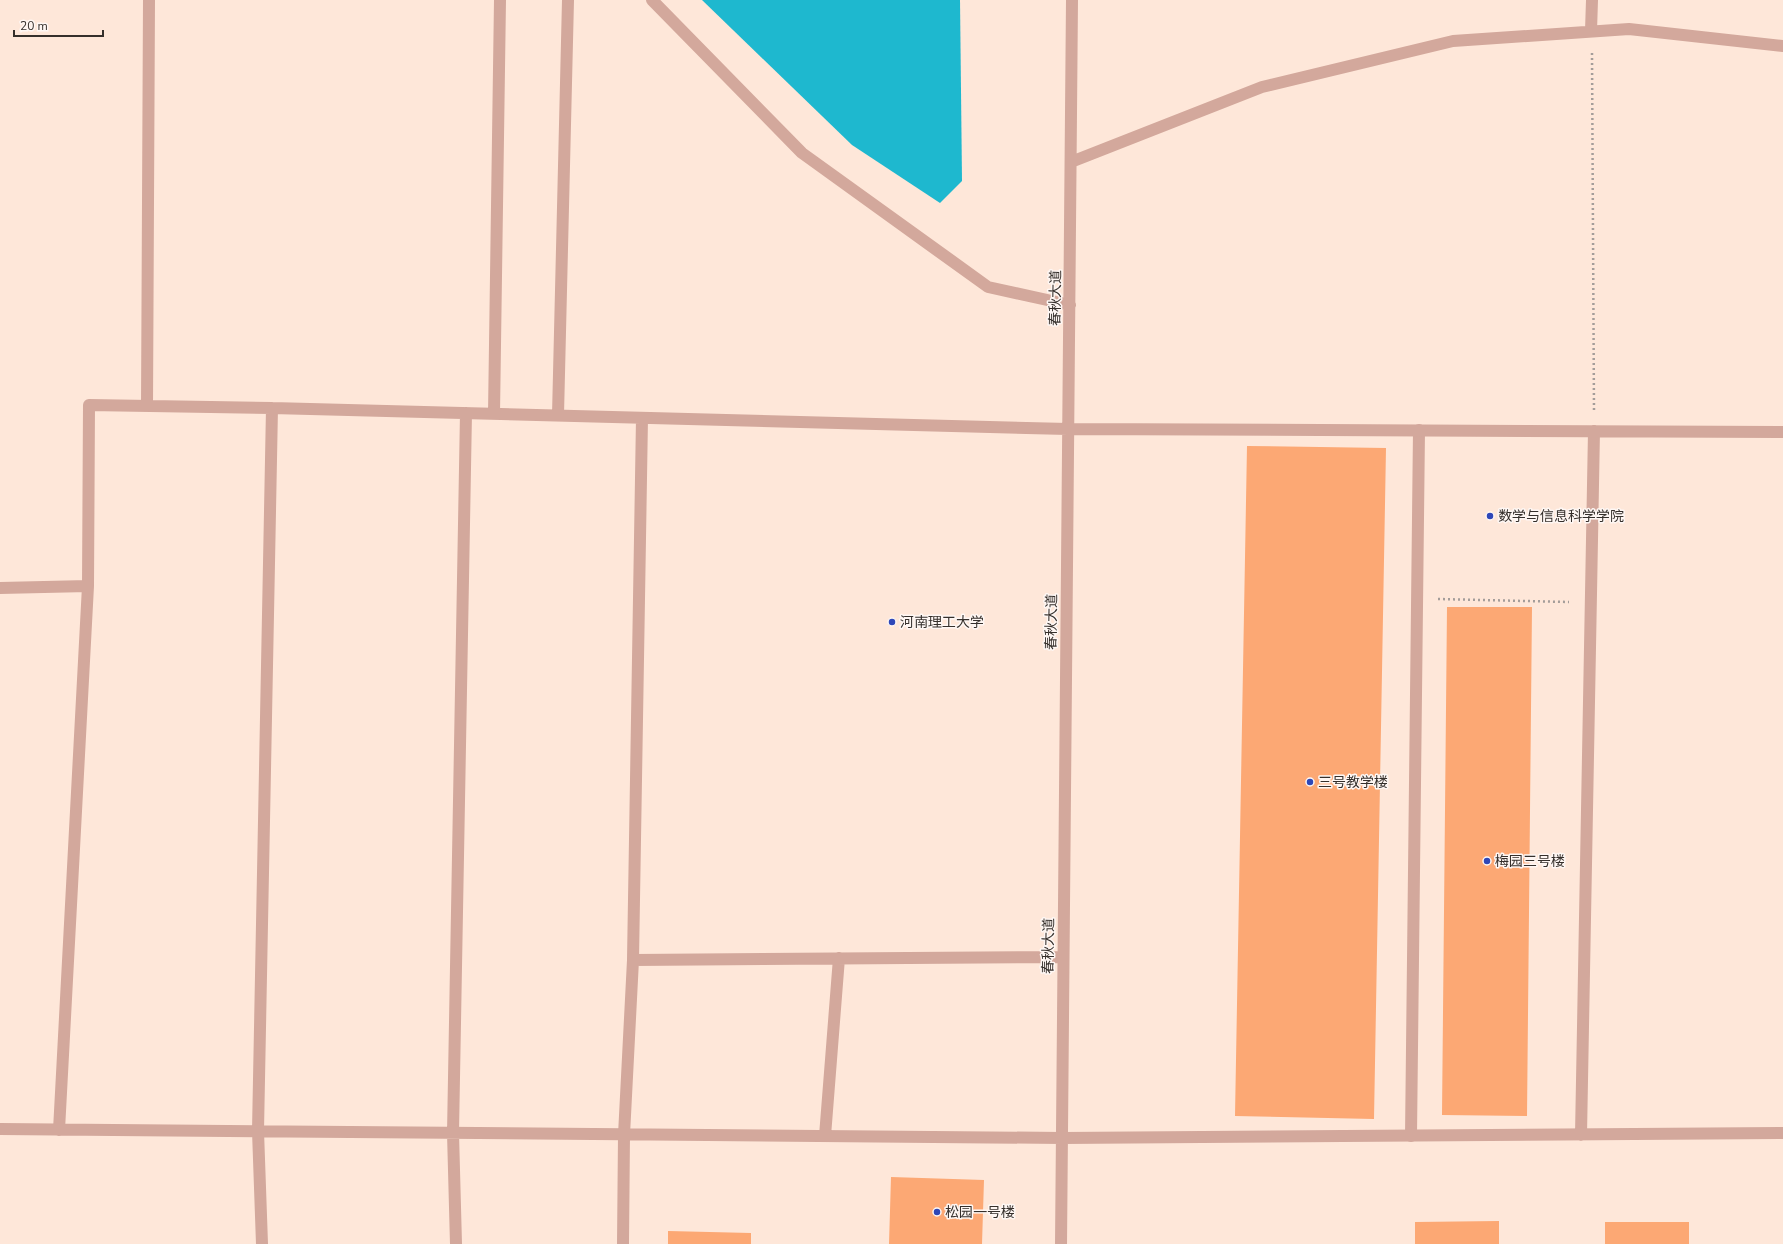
<svg xmlns="http://www.w3.org/2000/svg" width="1783" height="1244" font-family="'Nunito Sans','Noto Sans SC',sans-serif">
	<style>
		.built { fill: #fee7d9 }
		.water { fill: #1eb8cf }
		.building { fill: #fca874 }
		.lines { fill: none; stroke-linecap: round; stroke-linejoin: round }
		.path { stroke: #a49d9a; stroke-width: 2.5; stroke-dasharray: 2 3; stroke-linecap: butt }
		.service { stroke: #d3a89c; stroke-width: 12 }
		.minor { stroke: #d3a89c; stroke-width: 12 }
		.poi-dot { fill: #2e47b8; stroke: #fef7f4; stroke-width: 1.5 }
		.labels { text-anchor: middle; stroke-width: 3; stroke-linejoin: round; paint-order: stroke }
		.street-label { font-size: 14px; fill: #352f2b; stroke: #fef7f4 }
		.poi-label { font-size: 14px; fill: #352f2b; stroke: #fef7f4; text-anchor: start }
	</style>
	<rect width="100%" height="100%" fill="#fef7f4"/>
	<path class="built" d="M0 0H1783V1244H0Z"/>
	<path class="water" d="M702 0H960L962 181 940 203 852 145Z"/>
	<path class="building" d="M1247 446 1386 448 1374 1119 1235 1116Z
		M1447 607H1532L1527 1116 1442 1115Z
		M891 1177 984 1180 982 1244H889Z
		M1499 1221V1244H1415V1222Z
		M1605 1222H1689V1244H1605Z
		M668 1231 751 1233V1244H668Z"/>
	<g class="lines">
		<path class="path" d="M1592 53 1594 410
			M1438 599 1569 602"/>
		<path class="service" d="M1411 1136 1419 430"/>
		<path class="minor" d="M652 0 802 153 988 287 1070 305
			M1591 31 1592 0
			M1071 162 1262 87 1453 41 1629 29 1783 46
			M147 406 149 0
			M494 414 500 0
			M558 415 568 0
			M0 588 88 586
			M633 960 1063 957
			M0 1129 1062 1138 1783 1133
			M59 1130 88 586 89 405 272 408 1068 429 1783 432
			M1581 1135 1594 431
			M825 1136 839 958
			M262 1244 258 1131 272 408
			M456 1244 453 1133 466 413
			M623 1244 624 1135 633 960 642 418
			M1061 1244 1072 0"/>
	</g>
	<g class="poi-dot">
		<circle cx="1490" cy="516" r="4"/>
		<circle cx="892" cy="622" r="4"/>
		<circle cx="1310" cy="782" r="4"/>
		<circle cx="1487" cy="861" r="4"/>
		<circle cx="937" cy="1212" r="4"/>
	</g>
	<g class="labels">
		<g class="street-label">
			<text transform="translate(1055 298) rotate(-89)" y="5">春秋大道</text>
			<text transform="translate(1051 622) rotate(-89)" y="5">春秋大道</text>
			<text transform="translate(1048 946) rotate(-89)" y="5">春秋大道</text>
		</g>
		<g class="poi-label">
			<text x="1498" y="521">数学与信息科学学院</text>
			<text x="900" y="627">河南理工大学</text>
			<text x="1318" y="787">三号教学楼</text>
			<text x="1495" y="866">梅园三号楼</text>
			<text x="945" y="1217">松园一号楼</text>
		</g>
	</g>
	<path d="M14 30v6h89v-6" fill="none" stroke="#352f2b" stroke-width="2"/>
	<text x="20" y="30" font-size="12" fill="#352f2b" stroke="#fef7f4" stroke-width="3" paint-order="stroke">20 m</text>
</svg>
